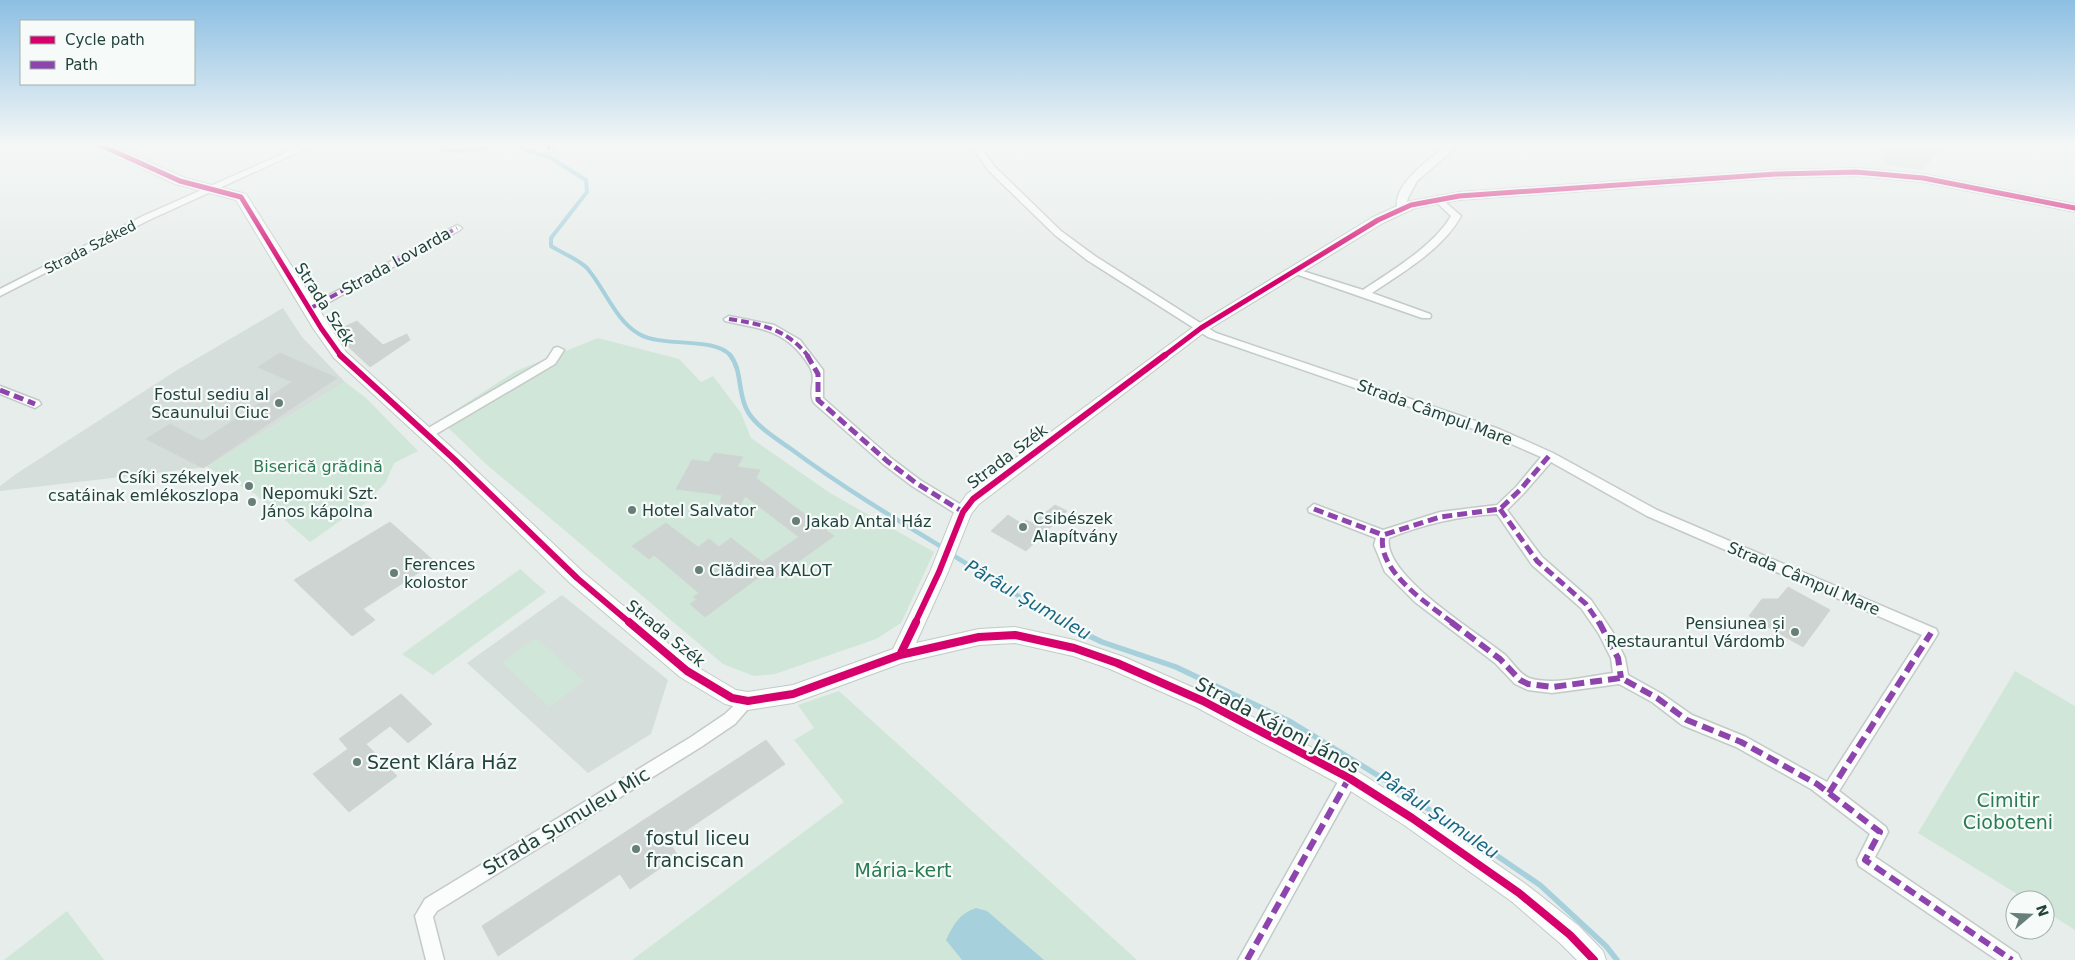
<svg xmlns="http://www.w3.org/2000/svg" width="2075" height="960" font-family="'DejaVu Sans',sans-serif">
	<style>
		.built { fill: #d5deda }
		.green { fill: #d0e6d8 }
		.water { fill: #a6d0dc }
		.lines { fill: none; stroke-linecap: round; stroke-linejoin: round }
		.stream-far2 { stroke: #a6d0dc; stroke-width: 4 }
		.stream-far1 { stroke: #a6d0dc; stroke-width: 4.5 }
		.stream { stroke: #a6d0dc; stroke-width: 5.5 }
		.building { fill: #ced4d2; stroke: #cfd6d3 }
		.street-casing { stroke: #c4cac8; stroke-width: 3 }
		.secondary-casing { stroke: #c2cac8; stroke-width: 2 }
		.street { fill: #fbfcfc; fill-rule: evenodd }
		.secondary { fill: #fbfcfc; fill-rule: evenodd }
		.quiet-far2 { stroke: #8e44ad; stroke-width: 4; stroke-dasharray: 8 4; stroke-linecap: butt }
		.quiet-far1 { stroke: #8e44ad; stroke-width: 5; stroke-dasharray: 10 5; stroke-linecap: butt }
		.quiet { stroke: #8e44ad; stroke-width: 6; stroke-dasharray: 12 6; stroke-linecap: butt }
		.cycleway-far2-casing { stroke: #f6fbf9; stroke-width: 8 }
		.cycleway-far1-casing { stroke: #f6fbf9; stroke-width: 9 }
		.cycleway-casing { stroke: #f6fbf9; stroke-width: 11 }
		.cycleway-far2 { stroke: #d6006c; stroke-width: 5 }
		.cycleway-far1 { stroke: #d6006c; stroke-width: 6 }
		.cycleway { stroke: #d6006c; stroke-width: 8 }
		.poi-dot { fill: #677e79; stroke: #f6fbf9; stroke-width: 2 }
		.labels { text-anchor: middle; stroke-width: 4.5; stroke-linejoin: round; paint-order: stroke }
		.far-street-label { font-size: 14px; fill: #22423c; stroke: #f6fbf9 }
		.street-label { font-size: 16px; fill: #22423c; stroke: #f6fbf9 }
		.poi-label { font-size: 16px; fill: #22423c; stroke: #f6fbf9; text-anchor: start }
		.park-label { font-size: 16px; fill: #2a7b51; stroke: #f6fbf9 }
		.water-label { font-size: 18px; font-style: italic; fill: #186682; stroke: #f6fbf9 }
		.near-street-label { font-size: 19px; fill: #22423c; stroke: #f6fbf9 }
		.near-poi-label { font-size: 19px; fill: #22423c; stroke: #f6fbf9; text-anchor: start }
		.near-park-label { font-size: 19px; fill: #2a7b51; stroke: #f6fbf9 }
	</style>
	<rect width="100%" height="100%" fill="#e7edea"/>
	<path class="built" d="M1877 144H1952L1940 150 1923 170 1884 165 1882 147Z
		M283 308 302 337 345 382 207 467 0 491V486L16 474 174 372Z
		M562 595 668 680 651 734 588 773 467 663Z"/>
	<path class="green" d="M598 338 679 359 701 382 713 376 741 413 751 438 830 493 934 552 901 623 876 639 775 674 754 676 723 664 486 464 440 420 516 371Z
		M345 382 366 398 418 451 394 463 386 482 367 502 310 542 255 494 207 467Z
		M520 569 546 592 433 675 402 654Z
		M536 638 584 681 549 707 502 662Z
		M2015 671 2075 706V930L2045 911V900H2027L1918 833Z
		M839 691 1137 960H632L844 802 794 740 814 728 798 705Z
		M67 911 104 960H4Z"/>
	<path class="water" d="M976 908 987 911 1044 960H962L946 940C953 925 960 913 976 908Z"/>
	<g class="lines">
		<path class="stream-far2" d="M432 144C453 158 482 148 505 144
			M508 144 549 157 586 180 587 192 551 238V246C562 253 578 259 587 268 605 289 615 320 639 334 662 348 715 336 731 356"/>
		<path class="stream-far1" d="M730 355C743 371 737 394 748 412 757 427 777 439 791 449 841 486 892 517 945 549
			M951 554 1062 623"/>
		<path class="stream" d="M1060 622 1102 642 1176 667 1291 722 1387 781 1540 885 1606 946 1617 960"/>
	</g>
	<path class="building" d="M357 321 383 345 407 334 410 340 370 367 340 339 335 331Z
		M280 353 337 378 203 468 146 439 170 424 202 441 292 382 258 367Z
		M714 453 743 457 737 467 760 470 756 478 834 536 774 579 766 572 705 617 690 604 697 599 693 597 699 593 654 555 649 559 632 546 666 523 698 547 709 539 719 547 731 538 762 562 799 537 745 496 740 506 720 503 722 495 676 489 692 460 709 462Z
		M1055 505 1067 511 1026 551 991 531 1008 515 1022 524 1026 520 1032 523Z
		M390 522 435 562 363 609 375 620 352 636 294 580Z
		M1788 587 1830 610 1803 647 1749 616 1762 599H1778Z
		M401 694 432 724 408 743 390 726 366 744 397 776 349 812 313 774 348 749 339 739Z
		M766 740 785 764 669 842 678 856 630 889 620 874 498 956 482 926Z"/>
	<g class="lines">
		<g class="street-casing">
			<path id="street" d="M305 144H316L149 220 0 296V289L143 216Z
				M544 144H552V152H546Z
				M970 144H978L995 167 1061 231 1095 256 1216 333 1499 429 1553 453 1657 510 1936 629 1938 633 1936 637 1839 791 1886 827 1888 832 1875 857 2018 954 2021 960H1997L1859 866 1857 860 1870 834 1811 789 1736 747 1682 725 1652 702 1619 684 1552 693 1528 690 1515 684 1495 663 1415 602 1385 572 1374 545 1376 538 1309 512 1308 509 1314 504 1383 530 1440 512 1497 505 1516 487 1541 457 1491 435 1208 337 1087 260 1055 235 989 171ZM1551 462 1647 516 1922 635 1827 782 1746 737 1692 715 1662 694 1628 675 1625 658 1612 631 1591 600 1542 557 1507 510 1524 493ZM1497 514 1532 565 1581 608 1599 634 1611 658 1613 673C1587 676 1554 686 1529 678 1519 674 1512 661 1504 654 1477 632 1382 575 1389 538 1424 524 1459 516 1497 514Z
				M1450 144H1460L1417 181 1408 198 1404 211H1398C1389 185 1433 157 1450 144Z
				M1438 196 1461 216C1442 250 1403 272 1372 293L1430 314 1431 316 1430 318H1422L1287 271 1292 268 1296 269 1363 290C1391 271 1434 246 1451 216L1433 199Z
				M457 225 462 228 460 230 313 311 309 312 304 309Z
				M729 316 774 325 800 340 823 370V398L891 458 920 480 968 509 969 512 968 515H958L912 486 883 464 814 403C808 393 815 383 812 372 810 365 804 358 799 352 778 328 754 328 725 321L724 319Z
				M558 347 564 350 555 364 431 437H423L421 434 423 431 547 359 554 348Z
				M0 386 39 401 41 404 35 408 0 394Z
				M748 695 753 697 755 701 735 724 701 747 437 911 433 917 444 960H426L415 916 425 899 691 737 725 714 743 697Z
				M1349 771 1355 773 1357 778 1355 783 1257 960H1238L1343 773Z"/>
		</g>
		<g class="secondary-casing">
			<path id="secondary" d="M92 144H108L185 178 246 194 346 352 461 456 584 573 694 665 736 690 748 692 793 685 893 649 930 572 954 512 967 494 1196 325 1373 217 1406 202 1459 192 1776 170 1856 168 1923 174 2075 204V212L1923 182 1856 176 1776 178 1459 200 1415 208 1383 223 1206 331 979 504 971 514 948 572 916 643 979 629 1015 627 1074 640 1124 657 1210 695 1357 771 1420 811 1527 885 1579 926 1603 951 1606 960H1577L1561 944 1511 901 1404 825 1341 785 1196 707 1110 669 1073 656 1015 643 979 645 902 663 793 703 748 710 725 704 680 677 570 583 449 464 334 358 313 328 236 200 175 184Z"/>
		</g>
		<use href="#street" class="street"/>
		<use href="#secondary" class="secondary"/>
		<path class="quiet-far2" d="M548 144 549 150
			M309 309 457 228
			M729 319C761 324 787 329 808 356"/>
		<path class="quiet-far1" d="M807 355 818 374V400L887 461 916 483 963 512
			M0 390 35 404
			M1314 509 1383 535
			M1500 509 1537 561 1586 604 1599 623
			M1453 623C1428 604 1376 571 1383 535L1440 517 1500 509 1520 490 1549 456"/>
		<path class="quiet" d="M1451 622 1500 659 1520 680 1528 684 1552 687 1621 678 1657 698 1687 720 1741 742 1817 784 1880 832 1865 860 2012 960
			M1599 622 1618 658 1621 678
			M1829 793 1931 633
			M1247 960 1349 778"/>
		<g class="cycleway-far2-casing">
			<path id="cycleway-far2" d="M98 144 180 181 241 197 321 328 341 356
				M1164 356 1201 328 1378 220 1411 205 1459 196 1776 174 1856 172 1923 178 2075 208"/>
		</g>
		<g class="cycleway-far1-casing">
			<path id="cycleway-far1" d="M340 355 455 460 577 578 630 623
				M915 623 939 572 963 512 973 499 1165 355"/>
		</g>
		<g class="cycleway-casing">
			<path id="cycleway" d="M629 622 687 671 732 698 748 701 793 694 900 655 979 637 1015 635 1074 648 1117 663 1203 701 1349 778 1412 818 1519 893 1570 935 1594 960
				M900 655 916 622"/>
		</g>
		<use href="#cycleway-far2" class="cycleway-far2"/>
		<use href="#cycleway-far1" class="cycleway-far1"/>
		<use href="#cycleway" class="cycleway"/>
	</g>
	<linearGradient id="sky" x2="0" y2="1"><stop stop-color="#8dbfe3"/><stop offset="0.52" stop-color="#f4f7f6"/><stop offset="1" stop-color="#f4f7f6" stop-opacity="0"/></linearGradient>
	<rect width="2075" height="278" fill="url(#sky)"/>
	<g class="poi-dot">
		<circle cx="279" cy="403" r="5"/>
		<circle cx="249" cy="486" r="5"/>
		<circle cx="252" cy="502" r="5"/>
		<circle cx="632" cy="510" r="5"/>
		<circle cx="796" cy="521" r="5"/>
		<circle cx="1023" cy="527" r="5"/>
		<circle cx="699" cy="570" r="5"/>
		<circle cx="394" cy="573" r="5"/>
		<circle cx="1795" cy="632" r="5"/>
		<circle cx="357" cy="762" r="5"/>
		<circle cx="636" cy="849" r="5"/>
	</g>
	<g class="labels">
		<g class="far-street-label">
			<text transform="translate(90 247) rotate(-27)" y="5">Strada Széked</text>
		</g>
		<g class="street-label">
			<text transform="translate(396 261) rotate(-29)" y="6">Strada Lovarda</text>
			<text transform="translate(325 304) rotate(57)" y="6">Strada Szék</text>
			<text transform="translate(1435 412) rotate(20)" y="6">Strada Câmpul Mare</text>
			<text transform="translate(1007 456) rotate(-37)" y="6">Strada Szék</text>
			<text transform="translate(1804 578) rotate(23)" y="6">Strada Câmpul Mare</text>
			<text transform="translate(666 633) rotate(39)" y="6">Strada Szék</text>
		</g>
		<g class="poi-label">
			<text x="269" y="400" text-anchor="end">Fostul sediu al<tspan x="269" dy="18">Scaunului Ciuc</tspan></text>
			<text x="239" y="483" text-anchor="end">Csíki székelyek<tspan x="239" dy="18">csatáinak emlékoszlopa</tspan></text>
			<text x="262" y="499">Nepomuki Szt.<tspan x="262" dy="18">János kápolna</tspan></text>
			<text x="642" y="516">Hotel Salvator</text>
			<text x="1033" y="524">Csibészek<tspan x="1033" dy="18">Alapítvány</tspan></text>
			<text x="806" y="527">Jakab Antal Ház</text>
			<text x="404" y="570">Ferences<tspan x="404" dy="18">kolostor</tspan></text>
			<text x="709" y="576">Clădirea KALOT</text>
			<text x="1785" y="629" text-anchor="end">Pensiunea și<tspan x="1785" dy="18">Restaurantul Várdomb</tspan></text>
		</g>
		<g class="park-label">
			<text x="318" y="472">Biserică grădină</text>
		</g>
		<g class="water-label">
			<text transform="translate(1028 600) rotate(30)" y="6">Pârâul Șumuleu</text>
			<text transform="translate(1438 815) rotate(34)" y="6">Pârâul Șumuleu</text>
		</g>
		<g class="near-street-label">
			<text transform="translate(1278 725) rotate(28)" y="7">Strada Kájoni János</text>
			<text transform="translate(566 821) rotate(-31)" y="7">Strada Șumuleu Mic</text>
		</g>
		<g class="near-poi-label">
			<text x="367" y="769">Szent Klára Ház</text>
			<text x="646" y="845">fostul liceu<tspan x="646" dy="22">franciscan</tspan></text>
		</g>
		<g class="near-park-label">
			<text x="2008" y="807">Cimitir<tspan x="2008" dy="22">Cioboteni</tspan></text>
			<text x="903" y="877">Mária-kert</text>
		</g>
	</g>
	<rect x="20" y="20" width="175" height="65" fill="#f6fbf9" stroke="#a1b1ad"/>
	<rect x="30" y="36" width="25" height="8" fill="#d6006c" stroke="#a1b1ad"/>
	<text x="65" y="45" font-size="15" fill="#22423c">Cycle path</text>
	<rect x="30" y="61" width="25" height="8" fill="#8e44ad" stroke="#a1b1ad"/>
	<text x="65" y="70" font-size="15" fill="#22423c">Path</text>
	<g transform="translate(2030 915) rotate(71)"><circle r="24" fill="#f6fbf9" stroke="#a1b1ad"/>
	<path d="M0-4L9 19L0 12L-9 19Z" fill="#677e79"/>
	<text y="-8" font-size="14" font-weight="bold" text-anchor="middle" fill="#22423c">N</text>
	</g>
</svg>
